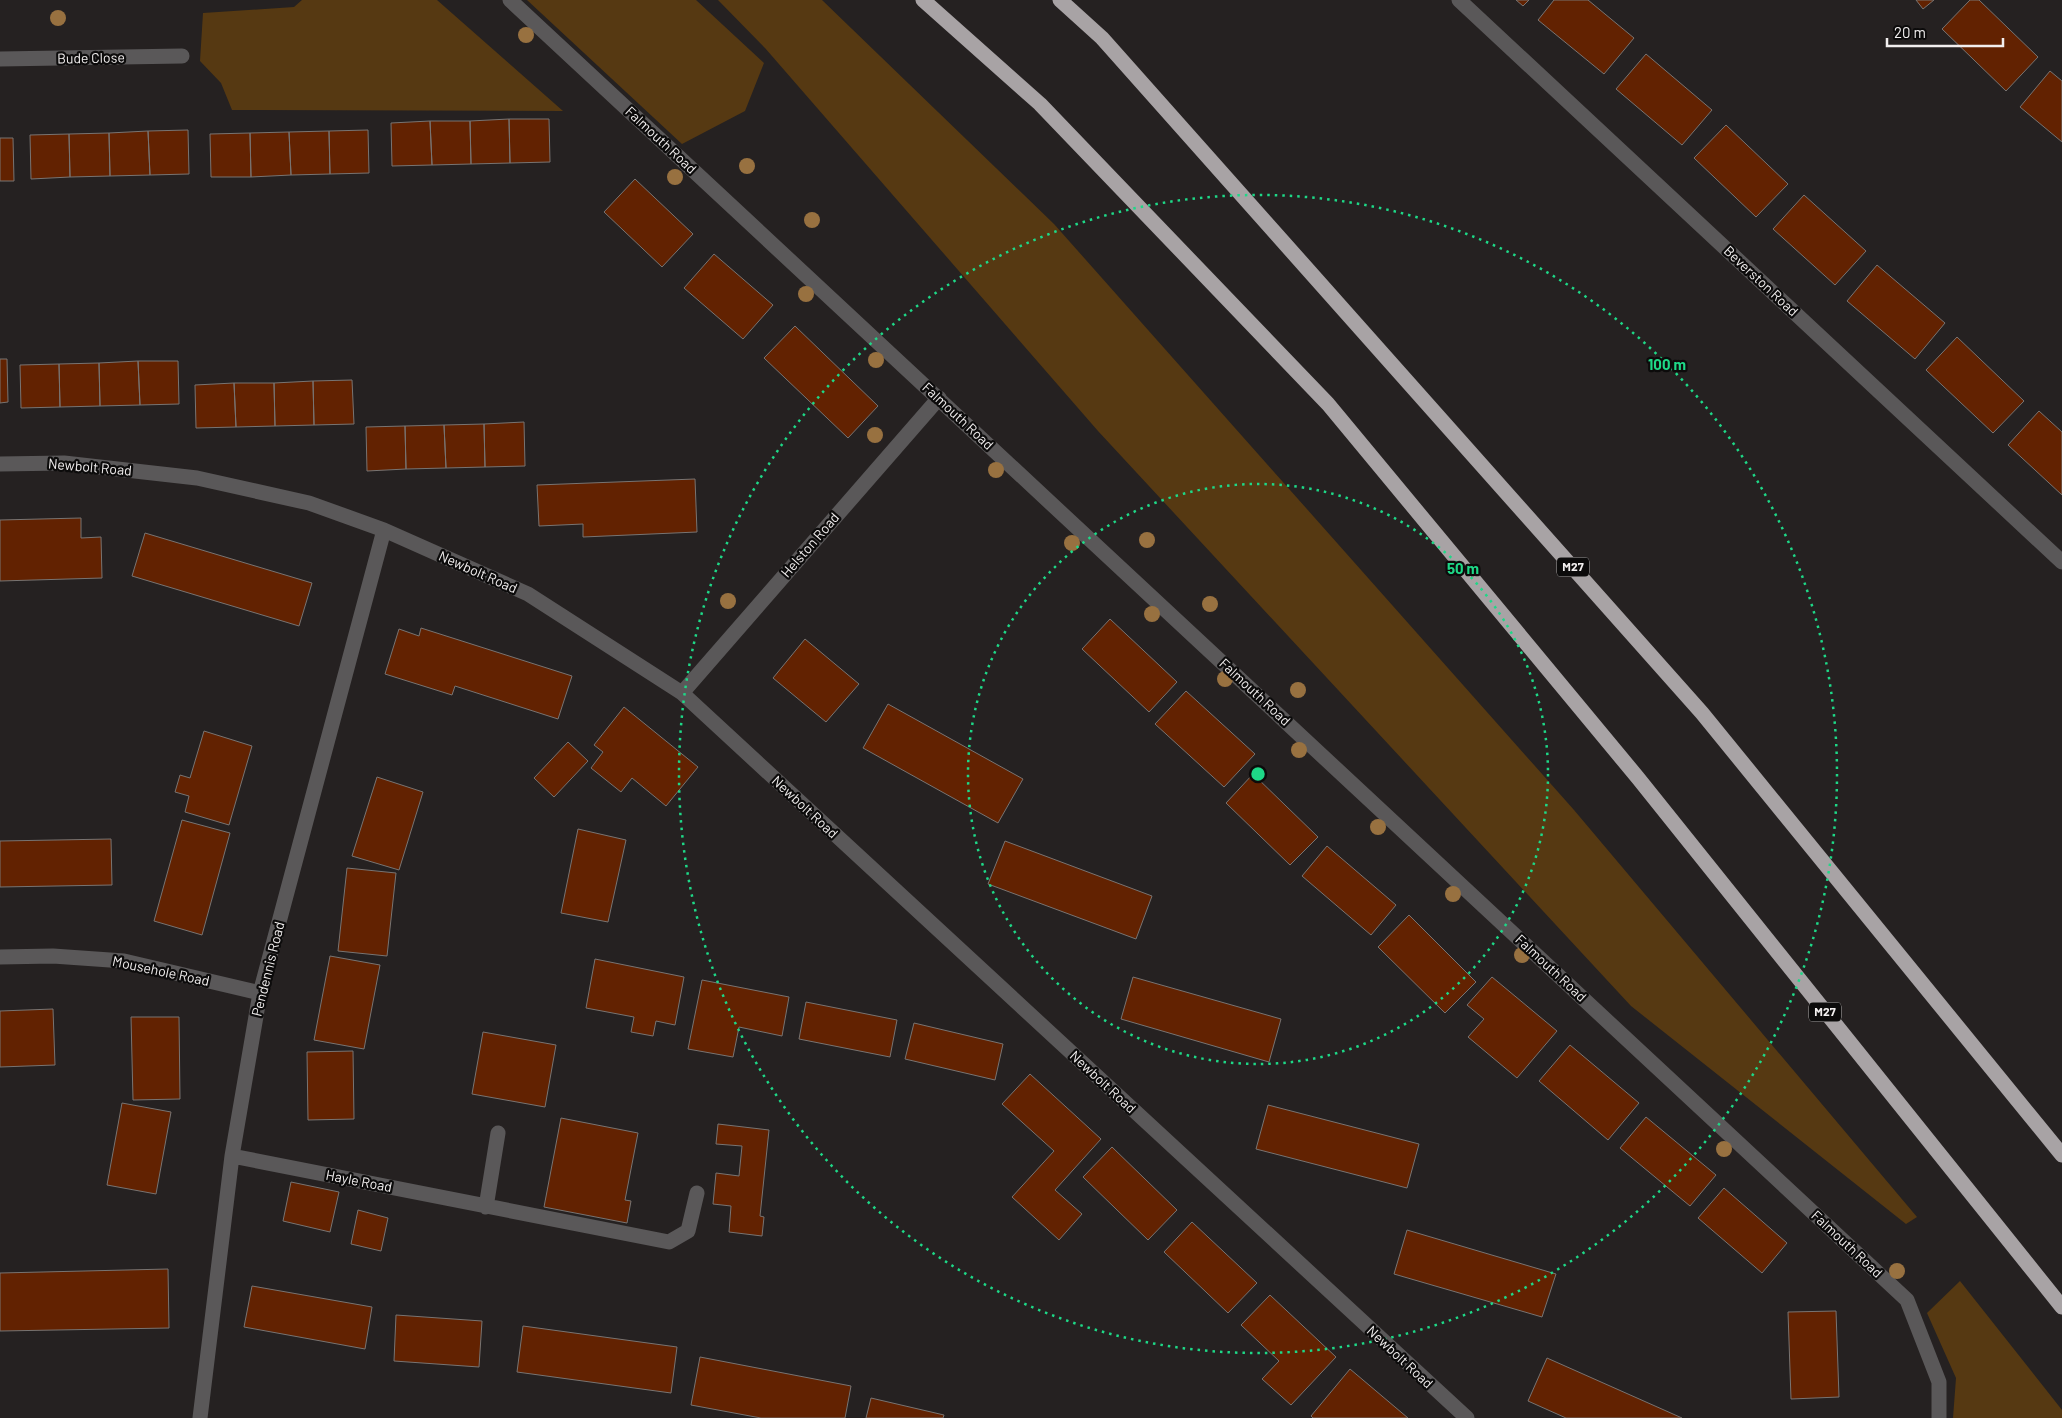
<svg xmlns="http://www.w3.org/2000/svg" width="2062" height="1418" font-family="Barlow,sans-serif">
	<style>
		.green { fill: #563912 }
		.building { fill: #622201; stroke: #787472 }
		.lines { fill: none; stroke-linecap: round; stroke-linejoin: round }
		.minor { stroke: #5a5859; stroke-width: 15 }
		.highway { stroke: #a8a3a5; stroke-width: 15 }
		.tree { fill: #987140 }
		.ring { fill: none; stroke: #1ed887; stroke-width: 2.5; stroke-dasharray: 2.5 5 }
		.labels { text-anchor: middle; stroke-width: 4.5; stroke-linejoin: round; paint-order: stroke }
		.shield { fill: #0c0b0b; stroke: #adabab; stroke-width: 1 }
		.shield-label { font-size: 12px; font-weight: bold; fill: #f2efef }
		.street-label { font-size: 14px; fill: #f2efef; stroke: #0c0b0b }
		.centre { fill: #1ed887; stroke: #0c0b0b; stroke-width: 2.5 }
		.ring-label { font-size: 15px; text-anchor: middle; font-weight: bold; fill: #1ed887; stroke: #0c0b0b; stroke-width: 4.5; stroke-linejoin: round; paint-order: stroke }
	</style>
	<rect width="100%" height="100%" fill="#252121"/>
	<path class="green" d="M302 0H437L563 111 232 110 221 83 200 61 203 13 294 7Z
		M527 0H696L764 63 745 111 682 144Z
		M718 0H822L1054 224 1574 810 1917 1217 1906 1224 1631 1006 1098 431 765 48Z
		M1960 1281 2062 1410V1418H1953L1956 1378 1927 1313Z"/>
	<path class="building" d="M1516 0H1529L1523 6Z
		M1554 0H1588L1634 38 1604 74 1538 20Z
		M1916 0H1934L1923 9Z
		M1970 0H1979L2038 57 2006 91 1942 29Z
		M1646 54 1712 110 1682 145 1616 89Z
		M2050 71 2062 81V142L2020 107Z
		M509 119H549L550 162 510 163Z
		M509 119 510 163 471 164 470 121Z
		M430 121H470L471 164 432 165Z
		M430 121 432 165 392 166 391 123Z
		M1726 125 1788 184 1756 217 1694 158Z
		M188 130 189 174 150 175 148 131Z
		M368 130 369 173 330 174 329 131Z
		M148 131 150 175 110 176 109 133Z
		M329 131 330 174 291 175 289 132Z
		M289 132 291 175 251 177 250 133Z
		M109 133 110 176 70 177 69 134Z
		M250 133 251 177H211L210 134Z
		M69 134 70 177 31 179 30 135Z
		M0 138H13L14 181H0Z
		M635 179 693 234 662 267 604 212Z
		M1804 195 1866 251 1835 285 1773 229Z
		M714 254 773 305 743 339 684 288Z
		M1877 265 1945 323 1915 359 1847 301Z
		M795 326 878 406 848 438 764 358Z
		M1957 337 2024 401 1993 433 1926 370Z
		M0 359H7L8 402 0 403Z
		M138 361H178L179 404 140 405Z
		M138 361 140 405 100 406 99 363Z
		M99 363 100 406 60 407 59 364Z
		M59 364 60 407 21 408 20 365Z
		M352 380 354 424 314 425 313 381Z
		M313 381 314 425 275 426 274 383Z
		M234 383H274L275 426 236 427Z
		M234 383 236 427 196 428 195 385Z
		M2039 411 2062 432V495L2008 445Z
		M524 422 525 466 485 467 484 424Z
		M484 424 485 467 446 468 444 425Z
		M444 425 446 468 406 469 405 426Z
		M405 426 406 469 367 471 366 427Z
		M695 479 697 532 583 537V524L539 526 537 485Z
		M81 518V538L101 537 102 578 0 581V520Z
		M145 533 312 583 299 626 132 576Z
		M1110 619 1177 682 1149 712 1082 649Z
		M421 628 572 676 558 719 455 686 452 695 385 674 399 629 419 636Z
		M805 639 859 684 826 722 773 678Z
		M1186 691 1255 754 1224 787 1155 724Z
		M888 704 1023 779 998 823 863 748Z
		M624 707 698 767 666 806 632 778 621 792 591 768 603 752 594 745Z
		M204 731 252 746 229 825 185 812 189 796 175 792 180 775 190 778Z
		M568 742 588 761 554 797 534 778Z
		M1253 774 1318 837 1290 865 1226 803Z
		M377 777 423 792 399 870 352 856Z
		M182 820 230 833 202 935 154 921Z
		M578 829 626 840 608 922 561 913Z
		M111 839 112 885 0 887V841Z
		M1005 841 1152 896 1136 939 988 884Z
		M1327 846 1396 905 1371 935 1302 876Z
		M347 868 396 873 387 956 338 951Z
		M1409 915 1476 982 1445 1013 1378 947Z
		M330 956 380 965 364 1049 314 1040Z
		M595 959 684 977 675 1025 656 1021 653 1036 631 1032 634 1017 586 1008Z
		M1133 977 1281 1019 1269 1062 1121 1019Z
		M1492 977 1557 1031 1517 1078 1468 1037 1484 1019 1467 1005Z
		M702 980 789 997 782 1036 739 1027 733 1057 688 1049Z
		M806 1002 897 1020 890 1057 799 1039Z
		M53 1009 55 1065 0 1067V1011Z
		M131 1017H179L180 1099 133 1100Z
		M914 1023 1003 1044 995 1080 905 1059Z
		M483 1032 556 1045 545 1107 472 1094Z
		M1570 1045 1639 1103 1608 1140 1539 1081Z
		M353 1051 354 1119 308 1120 307 1052Z
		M1030 1074 1101 1139 1055 1190 1082 1214 1059 1240 1012 1197 1054 1151 1002 1104Z
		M122 1103 171 1112 156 1194 107 1185Z
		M1268 1105 1419 1144 1407 1188 1256 1149Z
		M1646 1117 1716 1175 1690 1206 1620 1148Z
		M561 1118 638 1133 625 1200 631 1201 627 1223 544 1207Z
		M718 1124 769 1130 760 1216 764 1217 762 1236 729 1232 731 1206 713 1204 716 1173 739 1176 742 1146 716 1144Z
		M1112 1147 1177 1210 1148 1240 1083 1177Z
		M291 1182 339 1192 330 1232 283 1221Z
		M1724 1188 1787 1243 1762 1273 1698 1218Z
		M358 1210 388 1218 381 1251 351 1244Z
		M1192 1222 1257 1283 1228 1313 1164 1252Z
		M1407 1230 1556 1274 1542 1317 1394 1274Z
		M168 1269 169 1328 0 1331V1273Z
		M252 1286 372 1307 365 1349 244 1327Z
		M1270 1295 1336 1357 1291 1405 1262 1379 1279 1361 1241 1325Z
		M1836 1311 1839 1397 1791 1399 1788 1312Z
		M396 1315 482 1321 479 1367 394 1361Z
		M523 1326 677 1347 671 1393 517 1372Z
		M700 1357 851 1386 845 1418H761L691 1405Z
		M1547 1358 1682 1418H1566L1528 1401Z
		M1350 1369 1408 1418H1313L1311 1416Z
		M871 1398 944 1415 943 1418H866Z"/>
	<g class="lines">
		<path class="minor" d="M510 0 1907 1300 1939 1382V1418
			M1459 0 2062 562
			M0 59 182 56
			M0 464 64 463 197 478 309 503 384 530 528 594 682 693 1467 1418
			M682 693 939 398
			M0 957 53 956 124 961 260 993
			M232 1156 669 1242 688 1231 697 1193
			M486 1207 498 1133
			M200 1418 232 1156 260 993 384 530"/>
		<path class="highway" d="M923 0 1040 104 1328 404 1638 778 2062 1307
			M1060 0 1102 38 1702 713 2062 1155"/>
	</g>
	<g class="tree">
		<circle cx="58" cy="18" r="8"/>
		<circle cx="526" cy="35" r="8"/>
		<circle cx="747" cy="166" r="8"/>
		<circle cx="675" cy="177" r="8"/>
		<circle cx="812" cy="220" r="8"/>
		<circle cx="806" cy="294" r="8"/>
		<circle cx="876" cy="360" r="8"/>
		<circle cx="875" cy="435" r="8"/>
		<circle cx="996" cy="470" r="8"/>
		<circle cx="1147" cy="540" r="8"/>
		<circle cx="1072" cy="543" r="8"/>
		<circle cx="728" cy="601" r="8"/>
		<circle cx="1210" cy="604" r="8"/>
		<circle cx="1152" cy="614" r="8"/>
		<circle cx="1225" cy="679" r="8"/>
		<circle cx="1298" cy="690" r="8"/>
		<circle cx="1299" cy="750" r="8"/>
		<circle cx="1378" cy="827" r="8"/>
		<circle cx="1453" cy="894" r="8"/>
		<circle cx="1522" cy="955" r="8"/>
		<circle cx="1724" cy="1149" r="8"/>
		<circle cx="1897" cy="1271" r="8"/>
	</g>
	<g class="ring">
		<circle cx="1258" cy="774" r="290"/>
		<circle cx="1258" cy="774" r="579"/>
	</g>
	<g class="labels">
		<g class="shield">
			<rect x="1557" y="557.5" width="32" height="19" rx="4"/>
			<rect x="1809" y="1002.5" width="32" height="19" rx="4"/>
		</g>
		<g class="shield-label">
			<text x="1573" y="571">M27</text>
			<text x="1825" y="1016">M27</text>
		</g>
		<g class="street-label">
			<text transform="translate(91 58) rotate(-1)" y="5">Bude Close</text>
			<text transform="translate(661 140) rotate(43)" y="5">Falmouth Road</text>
			<text transform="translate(1761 281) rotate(43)" y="5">Beverston Road</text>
			<text transform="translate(958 416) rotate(43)" y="5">Falmouth Road</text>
			<text transform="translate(90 467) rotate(5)" y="5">Newbolt Road</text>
			<text transform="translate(810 545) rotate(-49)" y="5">Helston Road</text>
			<text transform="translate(478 572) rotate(24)" y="5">Newbolt Road</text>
			<text transform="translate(1255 692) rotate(43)" y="5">Falmouth Road</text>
			<text transform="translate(805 807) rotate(43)" y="5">Newbolt Road</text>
			<text transform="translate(1551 968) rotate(43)" y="5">Falmouth Road</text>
			<text transform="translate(268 969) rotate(-76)" y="5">Pendennis Road</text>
			<text transform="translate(161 971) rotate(12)" y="5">Mousehole Road</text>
			<text transform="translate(1103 1082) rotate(43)" y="5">Newbolt Road</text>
			<text transform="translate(359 1181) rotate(11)" y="5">Hayle Road</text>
			<text transform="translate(1847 1244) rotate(43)" y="5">Falmouth Road</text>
			<text transform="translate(1400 1357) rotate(43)" y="5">Newbolt Road</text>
		</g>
	</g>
	<circle cx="1258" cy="774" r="8" class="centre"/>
	<g class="ring-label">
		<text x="1667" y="370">100 m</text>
		<text x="1463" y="574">50 m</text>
	</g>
	<path d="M1887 38v8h116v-8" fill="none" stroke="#f2efef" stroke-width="2.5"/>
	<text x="1894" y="38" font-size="15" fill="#f2efef" stroke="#0c0b0b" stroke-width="4" paint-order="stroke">20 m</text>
</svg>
